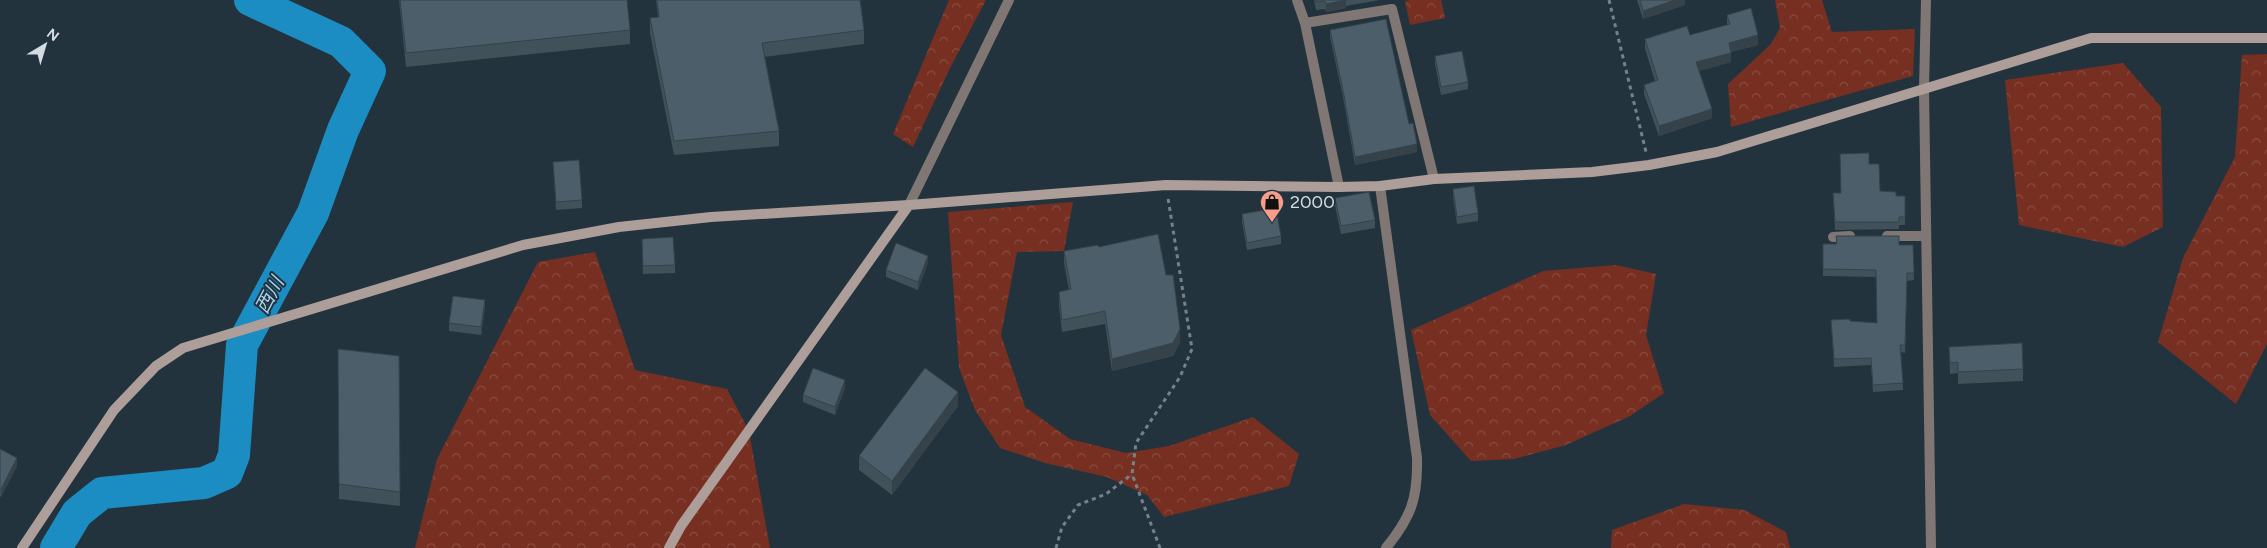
<svg xmlns="http://www.w3.org/2000/svg" width="2267" height="548" font-family="Figtree,'Noto Sans JP',sans-serif">
	<style>
		.forest { fill: url(#forest-crowns) }
		.lines { fill: none; stroke-linecap: round; stroke-linejoin: round }
		.river { stroke: #1b8dc2; stroke-width: 32 }
		.path { stroke: #75828a; stroke-width: 3; stroke-dasharray: 4 4; stroke-linecap: butt }
		.street { stroke: #807774; stroke-width: 10 }
		.secondary { stroke: #ad9e9a; stroke-width: 10 }
		.wall { fill: #41515a }
		.shaded-wall { fill: #35424a }
		.building { fill: #4c5e69; stroke: #35424a }
		.labels { text-anchor: middle; stroke-width: 4; stroke-linejoin: round; paint-order: stroke }
		.poi-label { font-size: 18px; fill: #d2dce2; stroke: #23333d; text-anchor: start }
		.water-label { font-size: 19px; font-style: italic; fill: #a6d2ef; stroke: #23333d }
	</style>
	<defs>
		<pattern id="forest-crowns" width="20" height="18" patternUnits="userSpaceOnUse" patternTransform="scale(1.25)"><rect width="20" height="18" fill="#762f21"/><path d="M2 6a3 3 0 1 1 6 0M12 15a3 3 0 1 1 6 0" fill="none" stroke="#894d41"/></pattern>
	</defs>
	<rect width="100%" height="100%" fill="#23333d"/>
	<path class="forest" d="M949 0H986L950 68 913 147 893 134Z
		M1411 0H1441L1445 18 1410 25 1405 1Z
		M1775 0H1822L1832 32 1915 29 1913 76 1731 127 1728 84 1771 44 1780 28Z
		M2267 54V344L2236 404 2158 342 2183 258 2235 157 2242 55Z
		M2123 63 2161 107 2163 227 2123 247 2019 225 2005 80Z
		M1073 202 1064 251 1017 252 1001 335 1025 407 1070 439 1126 453 1169 446 1253 417 1299 454 1289 486 1164 517 1147 495 1107 477 1045 463 1000 448 975 410 959 368 948 212Z
		M595 252 635 370 727 389 749 431 770 548H415L437 459 538 262Z
		M1616 265 1656 274 1646 335 1664 393 1630 416 1566 445 1514 459 1471 461 1430 415 1411 330 1543 271Z
		M1684 504 1744 510 1786 532 1790 548H1611L1612 530Z"/>
	<g class="lines">
		<path class="river" d="M56 548 77 513 102 493 204 483 227 473 234 455 242 345 313 213 343 130 370 71 341 42 250 0"/>
		<path class="path" d="M1609 0 1646 152
			M1056 548 1062 527 1078 505 1106 494 1132 474
			M1160 548 1132 474 1136 443 1180 377 1192 349 1168 198"/>
		<path class="street" d="M1297 0 1305 23 1339 187
			M1926 0 1924 89 1931 548
			M1305 23 1392 9 1434 179
			M1380 186 1417 458C1418 499 1411 517 1386 548
			M909 205 1009 0
			M1887 236H1926
			M1833 237 1850 236"/>
		<path class="secondary" d="M22 548 114 410 156 366 183 348 523 245 619 227 711 217 909 205 1166 185 1339 187 1380 186 1434 179 1592 172 1649 165 1717 152 2091 38H2267
			M669 548 681 526 909 205"/>
	</g>
	<path class="wall" d="M399 0H627L630 30V44L406 67Z
		M656 0H860L864 30V44L764 57 779 131V146L674 155 650 33V18H658Z
		M1314 0H1380L1346 6V8L1326 12 1325 9 1316 10Z
		M1637 0H1685V5L1643 19Z
		M1727 15 1758 45 1731 52V62L1699 71 1712 118 1659 136 1644 94V85L1655 81 1645 49V39L1690 35 1727 25Z
		M1330 30 1409 124 1417 152 1355 165 1343 97 1330 37Z
		M1435 56 1468 82V89L1441 95 1435 64Z
		M553 162 582 200V208L556 210Z
		M1869 164 1880 191 1896 196H1905V225H1899V229L1835 230 1833 193H1841Z
		M1453 189 1478 213V221L1457 224 1453 197Z
		M1335 198 1375 220V228L1341 234 1335 206Z
		M1242 214 1281 236V244L1247 250 1242 222Z
		M1836 236 1899 245H1913L1914 280 1907 281 1905 353 1901 352 1903 390 1873 392 1871 365 1834 367 1831 320 1877 323 1876 277 1823 276V244H1836Z
		M642 246 675 265V273L643 274Z
		M1099 247 1180 342 1173 356 1112 371 1105 324 1062 332 1059 305V292L1069 290 1064 263V251Z
		M928 263 918 290 886 277V270Z
		M485 308 481 335 449 331V323Z
		M1949 347 2023 369V381L1958 384V373L1950 374Z
		M338 349 399 356 400 506 339 499Z
		M845 388 835 415 803 402V395Z
		M958 406 892 495 859 470V456Z
		M0 449 17 466 1 497 0 496Z"/>
	<path class="shaded-wall" d="M1346 0V8L1326 12V4Z
		M1675 0H1685V5L1643 19V11Z
		M1758 35V45L1729 52V43Z
		M1731 53V62L1696 72V62Z
		M1712 109V118L1659 136V126Z
		M1417 144V152L1355 165V157Z
		M928 256V263L918 290V282Z
		M485 300V308L481 335V327Z
		M1180 329V342L1173 356 1112 371V359Z
		M845 380V388L835 415V407Z
		M958 392V406L892 495V481Z
		M17 458V466L1 497V489Z"/>
	<path class="building" d="M400 0H627L630 30 406 53Z
		M657 0H860L864 30 762 43 779 131 674 141 650 18 659 17Z
		M1315 0H1346L1326 4 1325 1 1316 2Z
		M1640 0H1675L1643 11Z
		M1751 8 1758 35 1729 43 1731 53 1696 62 1712 109 1659 126 1644 85 1658 80 1645 39 1687 26 1690 35 1730 24 1727 15Z
		M1386 19 1409 124 1413 123 1417 144 1355 157 1343 90 1330 30Z
		M1462 51 1468 82 1441 87 1435 56Z
		M1869 153V164H1879L1880 191 1896 192V196H1905V217H1899V222H1835L1833 193H1841L1840 154Z
		M579 160 582 200 556 202 553 162Z
		M1474 186 1478 213 1457 217 1453 189Z
		M1369 192 1375 220 1341 226 1335 198Z
		M1276 208 1281 236 1247 243 1242 214Z
		M1158 234 1166 275H1173L1180 329 1173 343 1112 359 1105 311 1062 320 1059 292 1071 289 1064 251 1098 245 1099 247Z
		M1836 236H1899V245H1913L1914 273H1907L1905 345H1900L1903 383 1873 385 1871 358 1834 359 1831 320 1850 319V321L1877 323 1876 270 1823 269V244H1837Z
		M673 237 675 265 643 266 642 239Z
		M896 243 928 256 918 282 886 270Z
		M453 296 485 300 481 327 449 323Z
		M2022 343 2023 369 1958 372V362L1950 363 1949 347Z
		M338 349 399 356 400 492 339 484Z
		M813 368 845 380 835 407 803 395Z
		M925 368 958 392 892 481 859 456Z
		M0 449 17 458 1 489 0 488Z"/>
	<defs>
		<g id="shop-pin" transform="scale(1.25)"><path d="M0 17L-7.5 6A9.5 9.5 0 1 1 7.5 6Z" fill="#f49d8b" stroke="#23333d"/><path d="M-5-2.5h2.3a2.7 3.5 0 0 1 5.4 0H5L5.5 6h-11ZM-1.5-2.5h3a1.5 2.3 0 0 0-3 0Z" fill="#111"/></g>
	</defs>
	<g fill-rule="evenodd">
		<use href="#shop-pin" x="1272" y="202"/>
	</g>
	<g class="labels">
		<g class="poi-label">
			<text x="1290" y="208">2000</text>
		</g>
		<g class="water-label">
			<text transform="translate(269 295) rotate(-62)" y="7">西川</text>
		</g>
	</g>
	<g transform="translate(45 45) rotate(38)" stroke="#23333d" stroke-width="4" paint-order="stroke">
	<path d="M0-4L9 19L0 12L-9 19Z" fill="#d2dce2"/>
	<text y="-8" font-size="14" font-weight="bold" text-anchor="middle" fill="#d2dce2">N</text>
	</g>
</svg>
